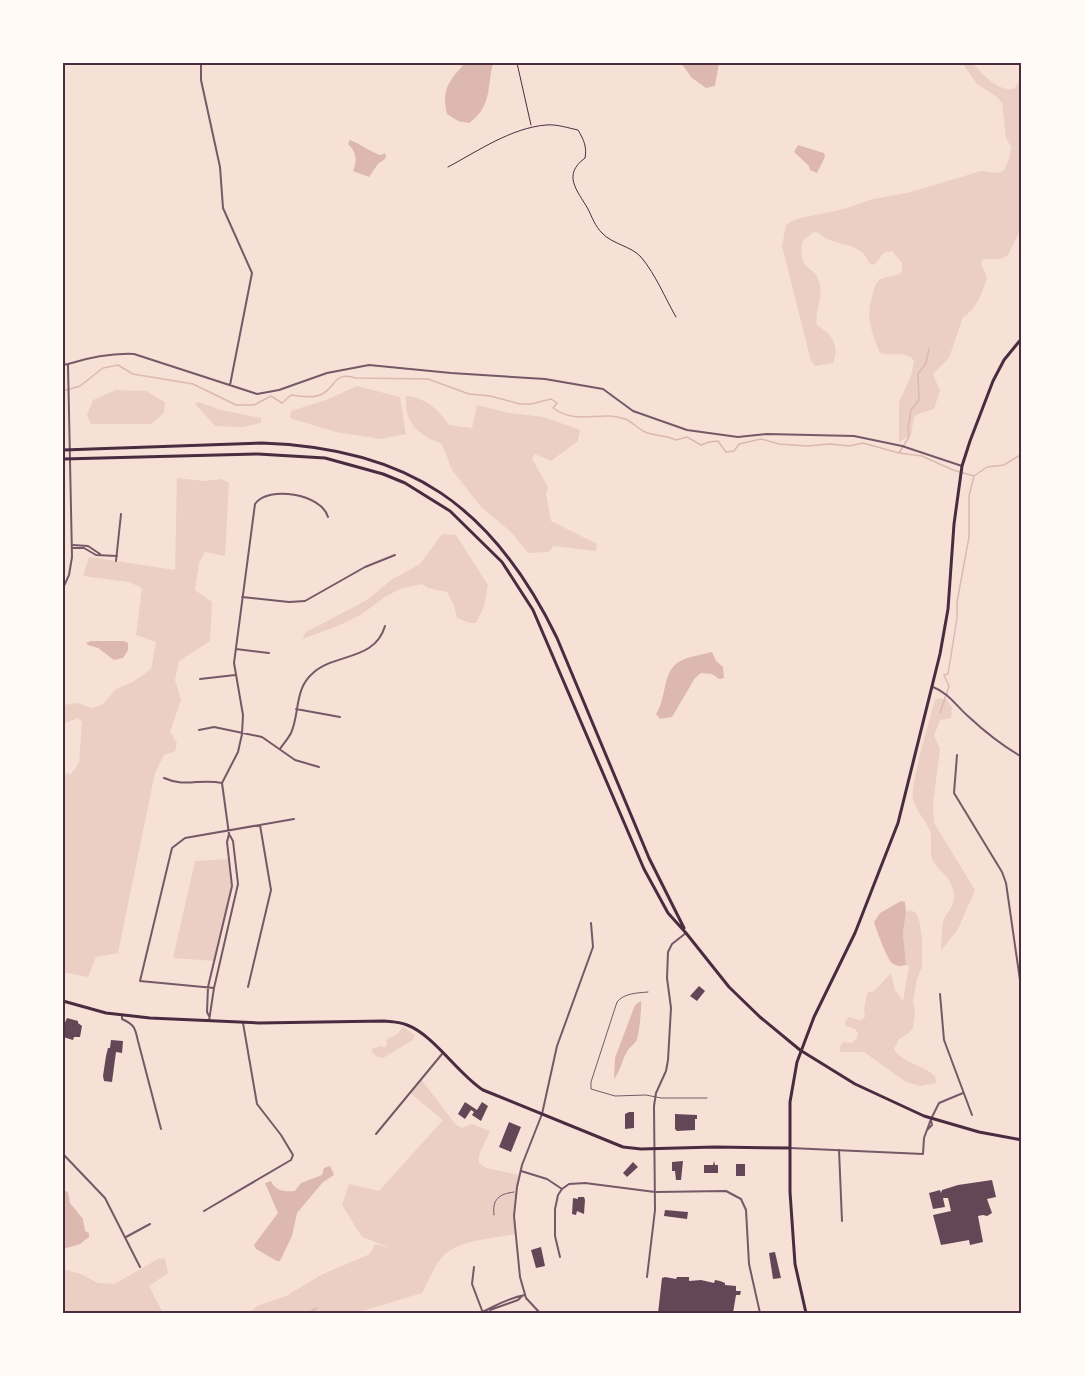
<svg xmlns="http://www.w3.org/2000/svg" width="1085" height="1376" font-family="Helvetica,sans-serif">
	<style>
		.green { fill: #ebcfc5 }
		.water { fill: #dcb8b0 }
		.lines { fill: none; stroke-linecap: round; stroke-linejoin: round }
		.stream { stroke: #dcb8b0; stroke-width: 1.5 }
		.building { fill: #644757 }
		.path { stroke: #4a2c40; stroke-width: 1 }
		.service { stroke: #755966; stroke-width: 1 }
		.minor { stroke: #755966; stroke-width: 2 }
		.tertiary { stroke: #755966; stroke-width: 2 }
		.secondary { stroke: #4a2c40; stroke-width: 3 }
		.primary { stroke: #4a2c40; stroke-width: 3 }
		.neatline { fill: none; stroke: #4a2c40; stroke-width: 2 }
	</style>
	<rect width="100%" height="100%" fill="#f7e1d7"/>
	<path class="green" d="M962 63H972C983 74 996 91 1014 89L1018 83 1022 68V227L1008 255 1001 259H983L981 263 987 278C982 293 977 309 963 317L949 358 933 374 940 391 934 409C927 412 920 412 914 417L911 435 899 442V402L911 376 914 361C906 350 892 357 880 353 870 328 865 317 874 290 875 286 877 281 881 279 889 275 896 278 902 271V263L892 251 885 252 874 265 869 263C862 244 843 246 827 239 821 236 820 233 814 232L803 240C796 273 815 264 819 282 824 299 814 311 817 325 832 335 840 345 833 363L815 366 811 361 782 246 786 225 796 219 844 209 873 199 907 193 981 171 999 173 1004 170 1009 159 1011 147 1006 138 1002 103 997 97 977 84Z
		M357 386 400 397 406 434 381 439 336 432 290 418 291 411 326 400Z
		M116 390 146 391 165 402 164 413 151 424H91L87 415 93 400Z
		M406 396C425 397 439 410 449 425L472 428 477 405 509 413 544 417 580 430 578 441 551 461 535 454 532 459 548 487 546 494 551 521 597 544 596 551 553 546 549 552 528 553 512 533 481 507 452 470 442 444C418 435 404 424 406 396Z
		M198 402 221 410 261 418V423L243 427 215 426 195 404Z
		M177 478 204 481 221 479 229 483 225 556 205 552 199 563 195 590 212 602 210 641 179 661 175 680 181 700 170 732 177 743 175 751 164 755 155 773 118 953 96 957 88 977 63 972V855L65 840 63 838V773L71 774 79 763 82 722 78 718 63 724V705L78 703 92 708 103 704 116 689 133 682 151 669 156 642 136 635 142 588 129 582 83 576 89 557 175 570Z
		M442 534 456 535 488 585 484 607 476 623H469L457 618 454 605 447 592 428 588 422 584 400 589 385 597 362 614 338 626 302 639 306 632 367 600 391 580 420 564Z
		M939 698 947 700 952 707 951 718 940 720 934 736 940 748 933 805 934 823 975 890 958 929 941 951C942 942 941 931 943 923 946 909 957 909 953 889 949 874 937 871 932 859 929 850 933 840 930 831 926 820 916 812 913 799 910 783 930 719 935 700Z
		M230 859 232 886 215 961 173 958 195 861Z
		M909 910 915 912 919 919 922 938V967L917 979 913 1001 915 1012 913 1028 909 1033 899 1039 894 1049C904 1066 938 1067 936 1083L920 1086 906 1082 864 1052H841L839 1048 843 1042 852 1043 857 1038 858 1033 855 1029 846 1026 845 1022 848 1017 860 1020 865 1017 864 1009 867 993 874 991 891 973 895 990 903 1001 909 966 906 965 903 933 906 912Z
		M403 1027 415 1035 413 1040 383 1058 376 1056 372 1052V1049L380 1046 386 1047 387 1039 396 1035Z
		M421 1079 456 1125 462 1128 472 1124 490 1131 479 1155V1163L486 1168 519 1175 515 1208V1234C492 1239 461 1239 443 1256 434 1266 428 1282 422 1293L356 1313H249L257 1306 286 1296 323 1274 370 1254 375 1244 391 1248 362 1237 342 1205 349 1184 379 1191 443 1120 409 1092Z
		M165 1258 168 1273 149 1286 163 1313H63V1269L81 1274 98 1283 114 1284 158 1259Z"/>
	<path class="water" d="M465 63H493C487 87 492 107 469 123L458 121 447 114C441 89 449 81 465 63Z
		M681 63H719L715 86 706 88 692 78Z
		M350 140C361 144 370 152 381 155L385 153 386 156 385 159 378 164 369 177 353 171C358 159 356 152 348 144Z
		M798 145 824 153 825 157 817 173 810 170 809 166 794 152Z
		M91 641H124L128 643V650L123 658 114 660 98 648 88 645 86 643Z
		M712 652 716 661 723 667 724 678 719 679 712 674 701 673 695 678 672 717 660 719 656 714C661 706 662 699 664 691 671 656 682 660 712 652Z
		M901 901 905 902 906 912 903 933 906 965C902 966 897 967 892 963 887 959 876 929 874 922L880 913Z
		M641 1001C642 1006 639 1034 637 1039 636 1043 631 1046 628 1050 622 1059 621 1070 614 1079L615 1058 635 1005Z
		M330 1166 334 1175 323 1182 297 1213 292 1236 280 1261H277L256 1249 254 1245 278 1213 265 1183 271 1181C275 1191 285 1192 295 1191L301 1183 322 1175 324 1168Z
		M63 1190 68 1192 70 1203 83 1219 85 1231 89 1233V1237L80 1244 63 1249Z"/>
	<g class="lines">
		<path class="stream" d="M63 391 80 386 103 368 118 365 133 374 193 384 236 405H254L271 396 282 403 291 395C300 396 311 399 320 395 337 388 332 371 356 378L428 379 469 394 490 396 520 404H531L551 399 557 403 553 408C578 426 600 410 625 419 633 422 638 429 645 432 655 436 666 435 676 440L687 437 701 445 709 442 718 441 726 452 734 451 739 444 761 439 779 444 807 446 830 444 849 446 863 443 899 453 922 456 953 470 974 476 987 467 1004 465 1022 454
			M899 453 909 437 908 428 911 410 919 400 918 374 926 363 929 349
			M940 713 949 686 944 675 948 674 957 618V602L969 537V496L974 476
			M292 1313H295
			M308 1313 317 1308"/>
	</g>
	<path class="building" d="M699 986 705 991 697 1001 690 996Z
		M67 1018 78 1021V1023L82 1026 80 1037H74L73 1040 63 1037V1027Z
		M111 1040 123 1041 122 1053 116 1052 112 1082 104 1081 103 1076 106 1056 108 1048H110Z
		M465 1102 477 1110 482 1102 488 1106 481 1121 472 1115 474 1112 471 1110 465 1119 458 1114Z
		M629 1112H634V1128L625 1129V1114Z
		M675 1114 697 1115V1119H695V1130L677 1131 675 1129Z
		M509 1122 521 1127 511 1152 499 1147Z
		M683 1161 681 1180H676L675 1171H672V1162Z
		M714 1161 715 1165H718V1173H704V1165H713Z
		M633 1162 638 1167 627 1177 623 1173Z
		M736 1164H745V1176H736Z
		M992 1180 996 1197 987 1199 992 1213 987 1216 983 1215 978 1216 983 1242 970 1245 969 1240 941 1245 933 1215 951 1211 948 1198H943L945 1207 933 1209 929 1193 940 1190 941 1193 942 1190 958 1185Z
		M578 1197H584L585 1200 584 1214 577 1211 576 1215 572 1214 573 1198 578 1199Z
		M665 1210 688 1212 687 1219 664 1216Z
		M541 1247 545 1266 536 1268 531 1250Z
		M775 1252 781 1278 773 1279 769 1253Z
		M665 1277 676 1279 677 1277H689V1281L701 1280 714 1283 715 1280 720 1281 725 1283V1285L736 1286V1291H741L740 1295H736L733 1313H658L662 1278Z"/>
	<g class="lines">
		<path class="path" d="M517 63 531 125
			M448 167C478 151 511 128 546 125 557 124 568 128 578 130 584 140 587 147 585 158 562 175 577 190 588 209 592 217 595 226 602 233 612 244 631 246 641 257 656 275 665 298 676 317"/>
		<path class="service" d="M648 992C638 993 624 993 617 1002L591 1082V1089L615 1096 646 1095 661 1098H707
			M494 1215C492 1199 499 1194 514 1192"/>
		<path class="minor" d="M201 63V80L220 167 223 208 252 273 230 385
			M68 364C91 357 111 353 134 354L257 394 279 390 327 373 369 365 451 373 545 379 603 389 633 411 687 430 738 437 767 434 854 436 902 446 962 466
			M73 545 88 546 100 554
			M72 548H84L96 555 117 556
			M116 561 121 514
			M242 597 289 602 305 601 365 567 395 555
			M236 649 269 653
			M200 679 235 675
			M933 687C949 693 957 707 969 717 985 732 1003 746 1022 757
			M296 709 340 717
			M199 730 214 727 262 737 295 760 319 767
			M280 749C283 744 288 739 291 733 300 713 294 689 313 673 335 653 375 661 385 626
			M957 755 954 793 1002 872 1006 883 1022 994
			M164 778C186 788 200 778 222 783
			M248 987 271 890 260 825
			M214 988 140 981 172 848 185 838 294 819
			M940 994 944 1040 972 1115
			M122 1015V1019C135 1025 135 1028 138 1041L161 1129
			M209 1016 207 1012 208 987 232 886 227 842 229 834 222 783 238 752 242 734 243 715 234 663 255 504C268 485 322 494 328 517
			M209 1021 214 988 238 884 233 841 229 834
			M931 1119 939 1103 963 1093
			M376 1134 442 1054
			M839 1150 842 1221
			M63 1154 105 1198 140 1267
			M521 1171 547 1179 562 1189
			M204 1211 291 1160 293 1155 281 1135 257 1104 243 1023
			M126 1237 150 1224
			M560 1257 555 1236V1209L558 1195 562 1189 569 1184 585 1183 655 1192 726 1191 741 1199 746 1210 749 1264 760 1313
			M474 1267 472 1284 483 1313
			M647 1277 655 1210 654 1106 656 1093 666 1071 668 1060 671 1008 667 978 668 952 672 944 686 933
			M490 1310 518 1300 522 1296
			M480 1313C496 1306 507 1298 525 1295
			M540 1313 526 1298 520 1277 514 1216 517 1187 522 1165 542 1114 557 1046 593 947 591 923"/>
		<path class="tertiary" d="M63 365 68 364 72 557 69 575 63 588
			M927 1130 932 1125 931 1120
			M790 1148 923 1154 924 1138 931 1119"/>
		<path class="secondary" d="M63 1001 106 1013 150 1018 259 1023 384 1021C392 1022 400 1022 407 1025 434 1035 457 1073 483 1090L623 1147 641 1149 715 1147 790 1148
			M806 1313 795 1264 790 1192V1102L797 1062 814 1017 855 933 898 823 940 654 948 609 954 524 962 466 970 441 993 381 1004 360 1022 338"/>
		<path class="primary" d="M63 450 262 443C409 448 493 506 557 638L649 858 684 928
			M63 459 258 454 325 458 383 474 405 483 450 511 502 562 533 610 644 869 668 913 686 933 729 987 760 1017 800 1050 855 1084 924 1116 979 1132 1022 1140"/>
	</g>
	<rect width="1085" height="1376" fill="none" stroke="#fffaf5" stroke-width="129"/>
	<rect x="64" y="64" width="956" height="1248" class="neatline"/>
</svg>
